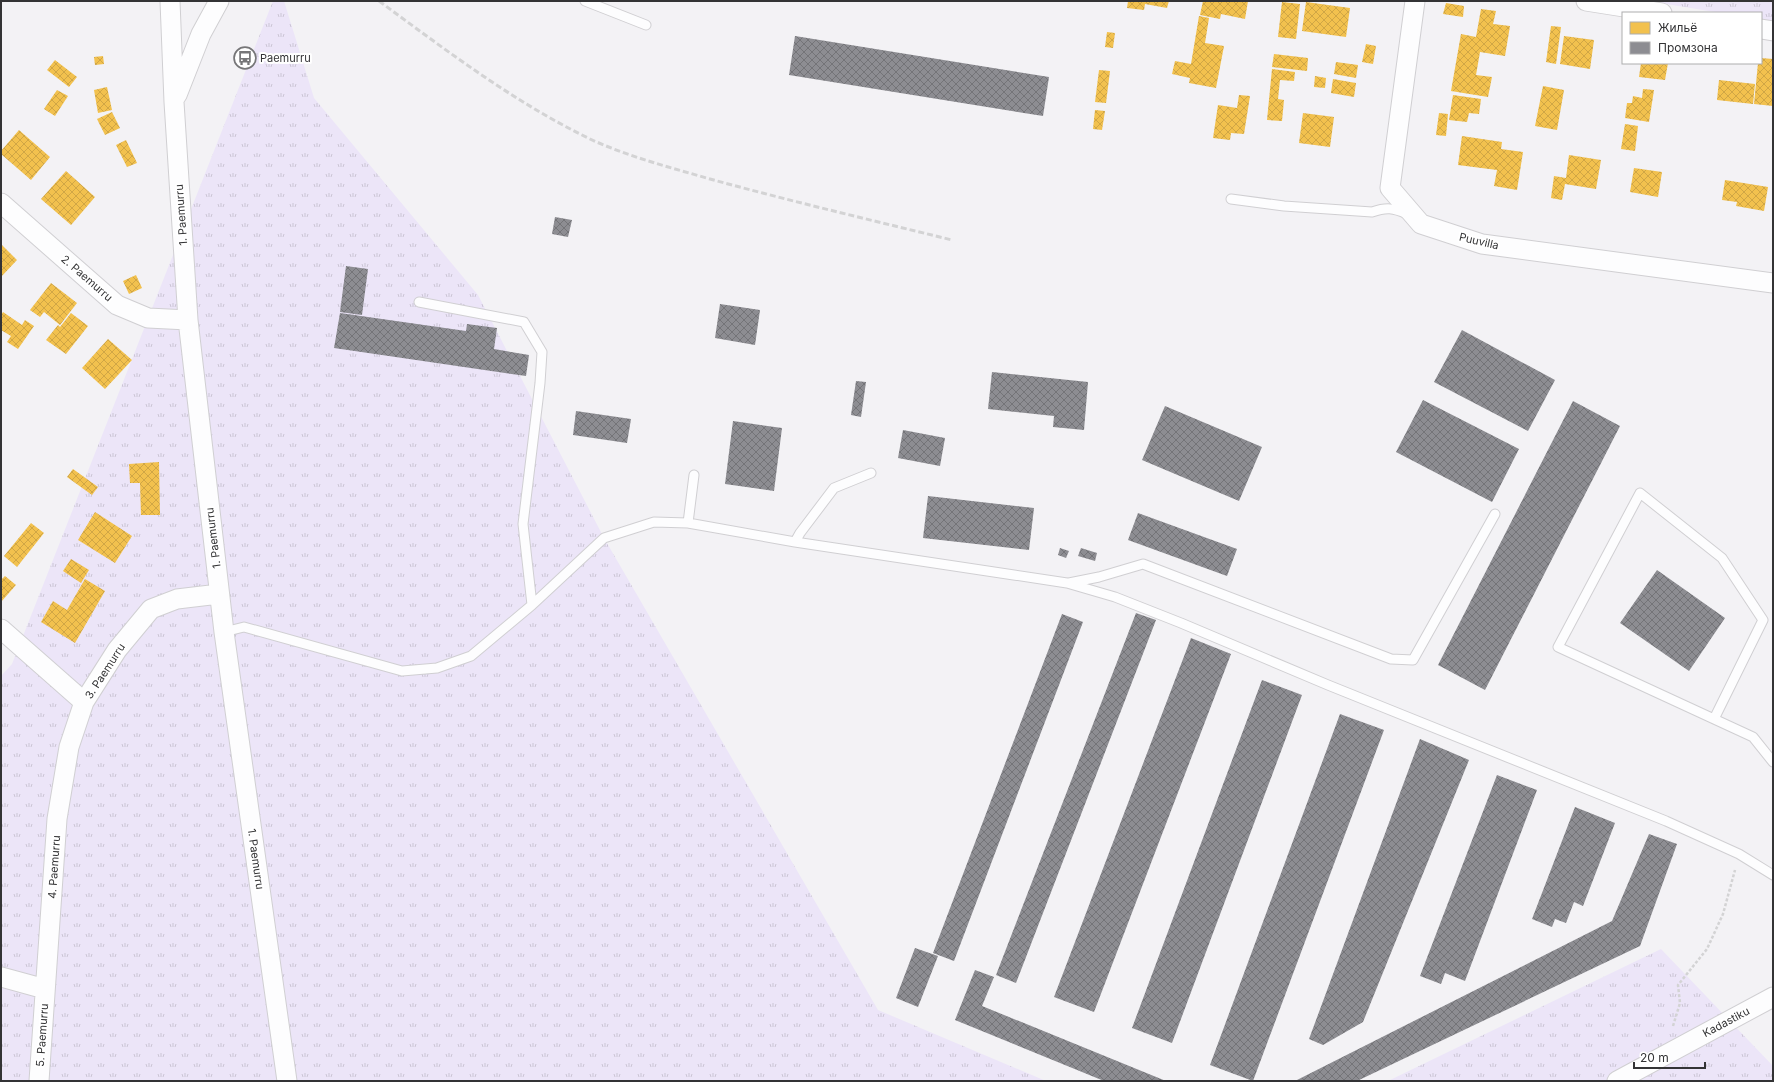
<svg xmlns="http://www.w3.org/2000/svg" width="1774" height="1082" font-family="Inter,sans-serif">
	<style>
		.grass { fill: url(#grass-tufts) }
		.homes { fill: url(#homes-cross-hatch) }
		.industry { fill: url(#industry-cross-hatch) }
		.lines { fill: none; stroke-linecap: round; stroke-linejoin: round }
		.service-casing { stroke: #d0cfd2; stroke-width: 11 }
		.minor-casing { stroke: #d0cfd2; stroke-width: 21 }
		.path { stroke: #d3d3d4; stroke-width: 2.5; stroke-dasharray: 3 2; stroke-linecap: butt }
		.service { stroke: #fdfdfe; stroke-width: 9 }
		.minor { stroke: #fdfdfe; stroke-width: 19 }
		.rail { stroke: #d3d3d4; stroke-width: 3; stroke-dasharray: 6 3; stroke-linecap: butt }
		.labels { text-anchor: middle; stroke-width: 4; stroke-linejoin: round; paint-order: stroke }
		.poi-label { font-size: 11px; fill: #333335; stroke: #fff; text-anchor: start }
		.street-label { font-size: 11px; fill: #333335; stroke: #fff }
	</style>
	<defs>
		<pattern id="grass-tufts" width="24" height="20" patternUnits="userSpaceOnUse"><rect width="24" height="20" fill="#ece5f8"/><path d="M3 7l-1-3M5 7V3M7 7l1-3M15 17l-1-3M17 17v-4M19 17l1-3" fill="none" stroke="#cbc5d5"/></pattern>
		<pattern id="homes-cross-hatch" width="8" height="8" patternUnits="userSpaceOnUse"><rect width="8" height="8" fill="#f2c14e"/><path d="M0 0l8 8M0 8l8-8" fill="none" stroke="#d0a645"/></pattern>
		<pattern id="industry-cross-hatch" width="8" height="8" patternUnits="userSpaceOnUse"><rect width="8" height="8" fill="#8d8d92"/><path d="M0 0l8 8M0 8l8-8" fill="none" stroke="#747478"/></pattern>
	</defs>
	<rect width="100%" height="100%" fill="#f3f2f5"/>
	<path class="grass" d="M273 1H284L314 98 478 295 604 538 878 1010 1046 1081H1V676L12 664Z
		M1648 1H1773L1772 21 1761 19V13H1721Z
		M1661 949 1773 1066V1081H1388Z"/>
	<path class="homes" d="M1128 1H1169L1167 8 1145 4 1144 10 1127 8Z
		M1203 1H1248L1245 19 1221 14 1220 19 1200 15Z
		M1282 2 1300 4 1296 39 1278 37Z
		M1306 2 1350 8 1346 37 1302 31Z
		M1446 3 1464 6 1463 17 1443 14Z
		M1481 9 1496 11 1493 24 1510 26 1505 56 1480 52 1476 75 1492 77 1488 97 1451 91 1461 34 1476 37Z
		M1199 16 1209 18 1205 43 1224 46 1216 88 1189 83 1190 78 1172 74 1175 61 1191 64Z
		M1551 26 1561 27 1556 64 1546 62Z
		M1107 32 1115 33 1113 48 1105 47Z
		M1564 36 1594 40 1590 69 1560 64Z
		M1366 44 1376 46 1373 64 1362 62Z
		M1274 54 1308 58 1307 71 1272 67Z
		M103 56 104 64 95 65 94 57Z
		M1761 58 1773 59V106L1754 104 1758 63H1761Z
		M55 60 77 77 69 87 47 70Z
		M1336 62 1358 65 1356 78 1334 74Z
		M1641 63H1668L1665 80 1639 77Z
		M1272 69 1295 72 1294 81 1280 80 1278 99 1284 100 1282 121 1267 120Z
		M1099 70 1110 71 1106 103 1095 102Z
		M1315 76 1326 78 1325 88 1314 87Z
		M1333 79 1356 83 1354 97 1331 93Z
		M1719 80 1755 84 1753 104 1717 100Z
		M1543 86 1564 90 1557 130 1535 126Z
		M107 87 112 110 98 113 94 90Z
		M1643 89 1654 90 1649 122 1625 118 1627 103H1632L1633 96 1642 98Z
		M57 90 68 96 55 116 44 109Z
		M1239 95 1250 96 1244 134 1231 133 1230 140 1213 138 1218 105 1237 108Z
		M1453 95 1481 99 1479 114 1469 113 1467 122 1449 120Z
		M1095 110 1105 111 1102 130 1093 129Z
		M112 112 120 128 105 135 97 119Z
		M1303 113 1334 117 1330 147 1299 143Z
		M1439 113 1448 114 1446 136 1436 135Z
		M1625 124 1638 126 1635 151 1621 149Z
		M19 130 50 157 31 180 1 154V151Z
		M1462 136 1502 142 1501 149 1523 152 1517 190 1494 186 1497 170 1458 165Z
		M126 140 137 163 127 167 116 145Z
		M1569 155 1601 160 1596 189 1565 184 1562 200 1551 198 1554 176 1566 178Z
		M1634 168 1662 172 1658 197 1630 192Z
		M66 171 95 197 71 225 41 199Z
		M1725 180 1768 187 1764 211 1736 206 1737 202 1722 200Z
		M1 244 17 260 1 277Z
		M136 275 142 288 129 294 123 281Z
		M51 283 77 303 60 325 44 312 40 317 30 310Z
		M3 312 22 325 25 320 34 326 18 349 7 342 11 336 1 330V315Z
		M71 313 88 326 66 354 46 340 58 325 60 327Z
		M108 339 132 360 105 389 82 368Z
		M159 462 160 515H141L140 483H130L129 464Z
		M73 469 98 487 92 495 67 477Z
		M95 512 132 536 115 563 78 540Z
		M31 523 44 533 17 567 4 556Z
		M71 559 89 570 81 583 63 571Z
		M5 576 16 585 1 602V580Z
		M85 579 105 591 75 643 41 622 53 601 67 610Z"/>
	<path class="industry" d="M795 36 1049 77 1043 116 789 75Z
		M555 217 572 220 568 237 552 234Z
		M346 266 368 269 362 315 340 312Z
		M720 304 760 310 755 345 715 338Z
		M340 313 466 331 467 324 497 328 494 349 529 355 526 376 334 348Z
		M1462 330 1555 380 1528 431 1434 382Z
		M992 372 1088 382 1084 430 1053 427 1054 416 988 409Z
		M856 381 866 382 861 417 851 415Z
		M1423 400 1519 449 1492 502 1396 452Z
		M1573 401 1620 426 1485 690 1438 665Z
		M1165 406 1262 447 1239 501 1142 460Z
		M576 411 631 419 627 443 573 435Z
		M733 421 782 428 774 491 725 484Z
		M903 430 945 438 940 466 898 458Z
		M928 496 1034 508 1029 550 923 538Z
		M1138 513 1237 549 1227 576 1128 540Z
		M1060 548 1069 551 1066 558 1058 555Z
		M1081 548 1097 553 1095 561 1078 556Z
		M1657 570 1725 618 1689 671 1620 623Z
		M1136 613 1156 620 1016 983 996 975Z
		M1062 614 1083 622 954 961 933 953Z
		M1191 638 1231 654 1094 1012 1054 997Z
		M1262 680 1302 695 1172 1043 1132 1028Z
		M1340 714 1384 730 1253 1081 1210 1065Z
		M1420 739 1469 760 1363 1022 1323 1045 1309 1039Z
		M1497 775 1537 790 1465 981 1445 973 1441 984 1420 976Z
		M1575 807 1615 823 1583 906 1574 902 1566 923 1555 919 1552 927 1532 919Z
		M1649 834 1677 844 1640 946 1357 1081H1295L1612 921Z
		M915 948 938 956 918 1007 896 998Z
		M975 970 994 977 982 1006 1166 1081H1104L955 1020Z"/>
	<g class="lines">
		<g class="service-casing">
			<path id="service" d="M585 1 646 25
				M1231 199 1284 206 1372 212C1387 207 1393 208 1407 214
				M419 302 524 322 542 352 540 383 523 524 532 605
				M688 523 694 475
				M795 542 800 533 834 488 871 473
				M1069 583 1099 577 1143 564 1391 659 1413 660 1495 514
				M224 632 244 627 402 671 437 668 471 656 532 605 604 538 654 522 688 523 795 542 1067 583 1115 597 1181 623 1328 685 1666 821 1739 854 1773 875
				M1714 719 1763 620 1722 558 1640 493 1558 647 1753 737 1773 762"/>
		</g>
		<g class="minor-casing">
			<path id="minor" d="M170 1 174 102 188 320 224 632 287 1081
				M1415 1 1390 188 1421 224 1482 244 1773 283
				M1586 1 1662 13
				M1761 29 1773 31
				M177 95 201 34 219 1
				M1 203 117 305 148 318 188 320
				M1 629 84 702
				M1 977 45 989
				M39 1081 57 819 69 747 84 702 117 650 151 609 177 599 219 594
				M1617 1081 1773 997"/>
		</g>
		<path class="path" d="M1673 1026 1680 1003 1678 985 1707 949 1723 914 1735 870"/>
		<use href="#service" class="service"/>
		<use href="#minor" class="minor"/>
		<path class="rail" d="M379 1C447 51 514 102 590 139 629 157 669 167 710 179 790 201 871 220 952 240"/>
	</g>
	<defs>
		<g id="bus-ring" transform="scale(1.15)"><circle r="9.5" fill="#fff" stroke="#767678" stroke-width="1.5"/><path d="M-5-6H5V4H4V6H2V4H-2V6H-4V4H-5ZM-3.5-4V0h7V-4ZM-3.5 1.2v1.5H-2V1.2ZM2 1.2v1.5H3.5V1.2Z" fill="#767678"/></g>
	</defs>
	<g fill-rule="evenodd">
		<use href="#bus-ring" x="245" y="58"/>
	</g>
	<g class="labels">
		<g class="poi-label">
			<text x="260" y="62">Paemurru</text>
		</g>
		<g class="street-label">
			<text transform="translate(181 215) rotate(-94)" y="4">1. Paemurru</text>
			<text transform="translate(1479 241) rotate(13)" y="4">Puuvilla</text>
			<text transform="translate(87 278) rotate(41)" y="4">2. Paemurru</text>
			<text transform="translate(213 538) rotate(-97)" y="4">1. Paemurru</text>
			<text transform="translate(105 671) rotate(-57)" y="4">3. Paemurru</text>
			<text transform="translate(256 859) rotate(82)" y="4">1. Paemurru</text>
			<text transform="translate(54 867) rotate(-86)" y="4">4. Paemurru</text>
			<text transform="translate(1726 1022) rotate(-28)" y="4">Kadastiku</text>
			<text transform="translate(42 1035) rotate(-86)" y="4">5. Paemurru</text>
		</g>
	</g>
	<rect width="1774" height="1082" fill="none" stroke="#333335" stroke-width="4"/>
	<rect x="1622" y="12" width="140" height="52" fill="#ffffff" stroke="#adadae"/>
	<rect x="1630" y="22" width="20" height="12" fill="#f2c14e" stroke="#adadae"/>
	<text x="1658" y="32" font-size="12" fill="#333335">Жильё</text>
	<rect x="1630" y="42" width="20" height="12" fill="#8d8d92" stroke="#adadae"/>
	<text x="1658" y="52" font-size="12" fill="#333335">Промзона</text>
	<path d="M1634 1062v6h71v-6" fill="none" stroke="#333335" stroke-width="2"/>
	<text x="1640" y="1062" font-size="12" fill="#333335" stroke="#ffffff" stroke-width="3" paint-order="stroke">20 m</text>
</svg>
